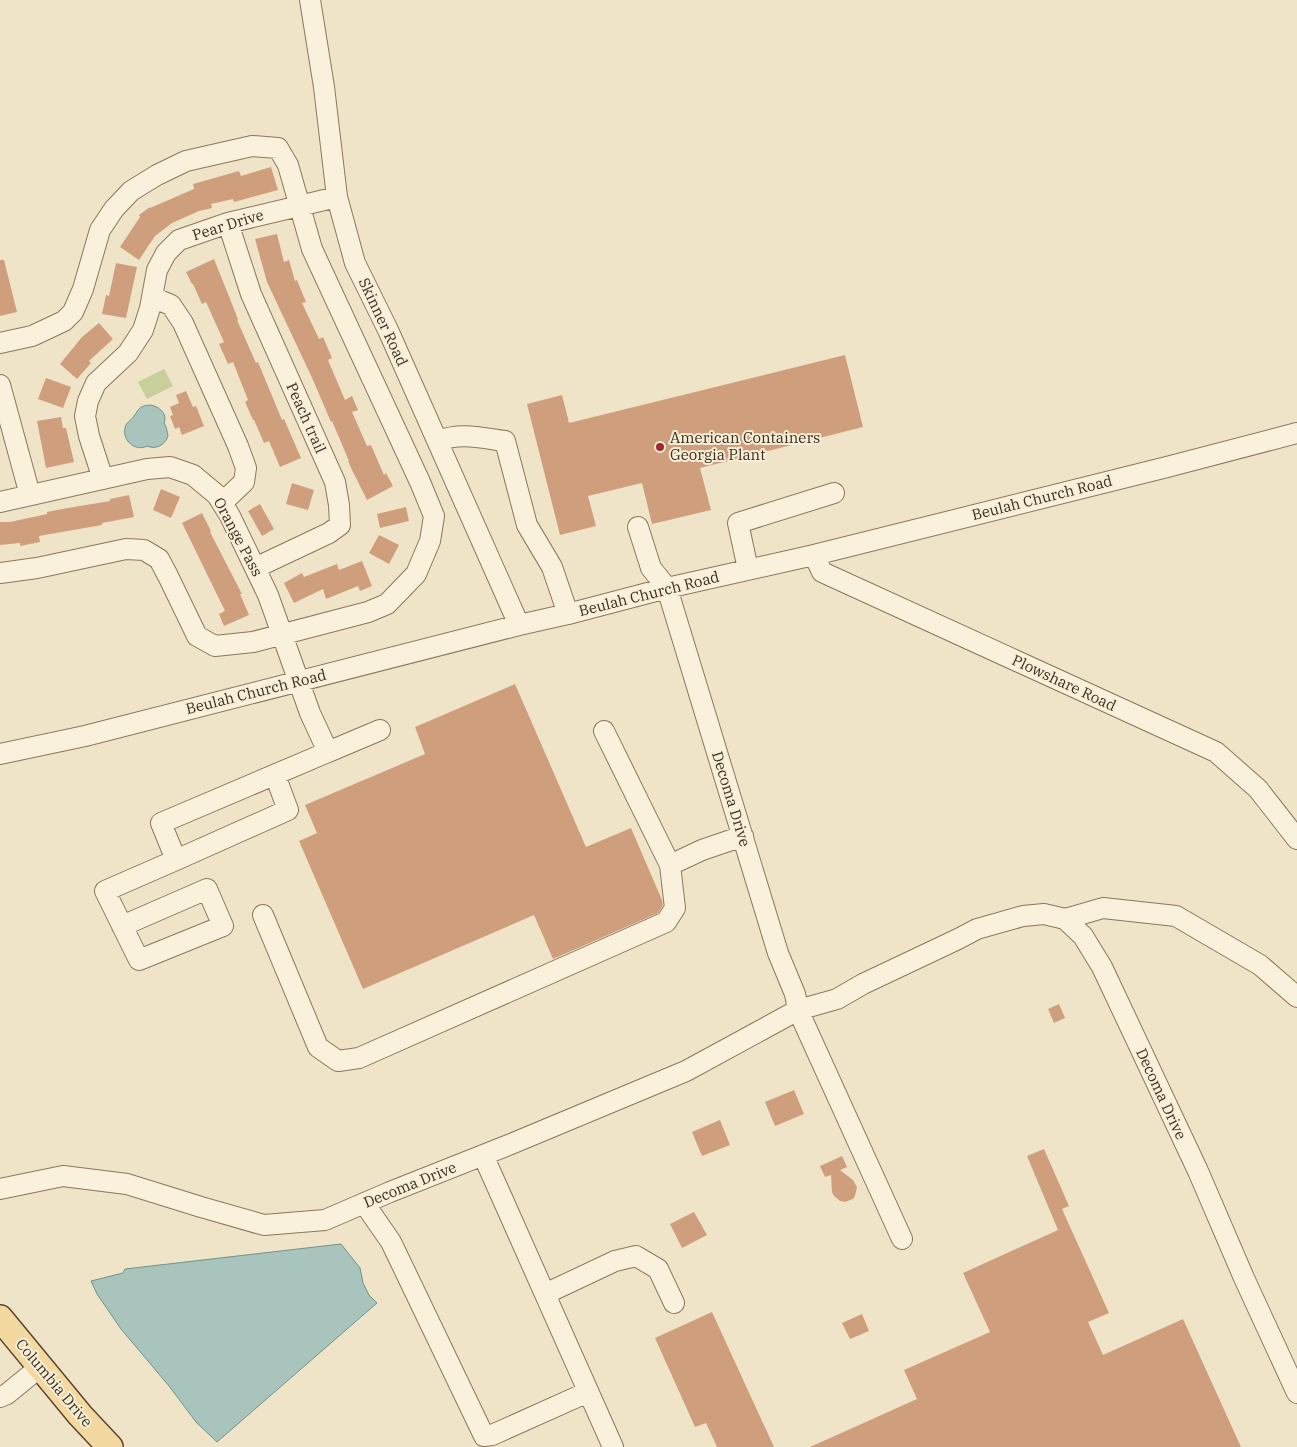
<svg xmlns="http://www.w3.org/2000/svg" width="1297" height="1447" font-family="'IBM Plex Serif',serif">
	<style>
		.green { fill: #c9cf9b }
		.water { fill: #a9c4bc; stroke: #6f938a }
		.building { fill: #cf9f7d }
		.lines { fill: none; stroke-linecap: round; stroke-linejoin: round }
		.minor-casing { stroke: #8d765c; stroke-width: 22 }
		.major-casing { stroke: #5b4430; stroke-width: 28 }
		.minor { stroke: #faf1dc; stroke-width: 20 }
		.major { stroke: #f3d9a0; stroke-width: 25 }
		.poi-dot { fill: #9e2a2b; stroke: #f7eed8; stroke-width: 2 }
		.labels { text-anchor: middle; stroke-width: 4; stroke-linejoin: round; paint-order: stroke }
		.street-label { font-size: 15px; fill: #3d2e20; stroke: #f7eed8 }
		.poi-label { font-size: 15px; fill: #3d2e20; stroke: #f7eed8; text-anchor: start }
	</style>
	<rect width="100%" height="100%" fill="#f0e4c8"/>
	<path class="green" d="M164 369 173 386 147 399 138 382Z"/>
	<path class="water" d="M150 405C159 406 168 414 164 423 167 428 167 431 168 436 165 445 156 450 147 446 136 452 122 441 125 428 126 422 131 421 134 416 140 408 139 406 150 405Z
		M341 1244 360 1268 363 1283 369 1295 377 1303 217 1442 196 1422 169 1386 121 1329 97 1294 91 1281 123 1273 125 1269Z"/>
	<path class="building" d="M271 167 278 190 234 202 233 199 211 204 212 208 199 211 172 223 155 236 139 260 120 247 140 217 139 215 150 207V208L194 189 193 184 239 171 241 176Z
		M277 234 284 262 289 260 295 281 297 280 306 302 302 303 319 339 323 337 332 358 328 360 345 400 352 396 358 410 352 412 367 446 371 445 384 475 386 473 393 486 367 500 352 470 348 461H349L332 421 331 422 313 380 267 282 255 239Z
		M214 259 238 319 237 320 256 363 258 362 282 420 284 419 301 458 280 467 269 441 264 443 254 420H253L245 402 248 400 233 362 228 364 219 344 224 342 206 302 202 304 193 284H192L186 272Z
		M0 260H4L17 312 0 316Z
		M116 263 137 267 126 318 102 314 106 295 109 296Z
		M99 323 113 339 89 361 91 363 77 379 60 364 82 337Z
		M845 355 863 427 700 468 711 510 652 524 642 483 588 496 596 526 560 535 527 404 562 395 569 423Z
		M46 378 71 387 63 408 38 399Z
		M186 391 193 407 196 406 204 426 182 435 179 427 175 429 170 416 173 415 170 407 179 403 176 395Z
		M61 417 63 428H66L74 462 46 468 37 421Z
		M292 483 314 490 308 510 286 504Z
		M161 489 180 497 171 518 153 510Z
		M129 495 134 517 102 523V525L39 536 40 542 20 546V543L0 545V522H10L47 514V512L68 508 110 501V499Z
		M260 504 274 529 262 536 248 511Z
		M406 507 409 521 380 528 377 514Z
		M202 513 211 531 210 532 242 594H240L249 615 224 626 219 614 225 611 182 523Z
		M379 535 399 545 389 564 369 553Z
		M362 561 372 586 360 591 358 586 326 599 323 589 294 603 284 583 302 573 304 577 337 564 339 570Z
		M515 684 586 847 631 828 662 900 663 905 658 913 553 959 534 915 363 989 299 841 317 833 305 805 425 754 415 727Z
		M1059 1004 1065 1018 1054 1023 1048 1009Z
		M794 1090 804 1114 775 1126 765 1102Z
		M720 1120 730 1145 702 1156 692 1132Z
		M1044 1149 1069 1206 1062 1209 1109 1313 1088 1322 1103 1355 1183 1319 1241 1447H810L917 1399 904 1370 990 1332 963 1273 1058 1230 1027 1156Z
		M842 1156 847 1167 840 1170 853 1180 857 1187 855 1196 853 1199 845 1202 840 1201 834 1196 832 1192 831 1175 825 1177 820 1166Z
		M694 1212 707 1235 682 1248 670 1224Z
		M712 1312 774 1447H717L706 1423 695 1427 655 1338Z
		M862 1314 869 1331 850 1339 842 1323Z"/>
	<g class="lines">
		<g class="minor-casing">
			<path id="minor" d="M310 0 324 87 337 197 355 263 388 330 519 625
				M228 223 251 294 335 482 339 505 340 525 329 533 255 568
				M152 297 171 305 183 323 238 446 246 468 244 482 222 503
				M0 343 32 336 64 321 73 312 83 289 100 230 114 209 131 191 157 175 186 161 252 146 278 148 288 165 312 249 420 482 434 516 430 541 416 574 387 604 368 612 253 642 215 646 197 636 168 576 159 559 144 550 126 549 37 568 0 573
				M0 385 30 495
				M438 441C461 432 481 438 505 441L527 525 552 567 568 614
				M103 479 89 436 85 416 88 401 96 383 128 353 143 330 150 308 157 270 166 253 179 240 228 223 337 197
				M0 502 147 469 170 467 193 475 217 495 230 516 268 595 310 713 328 752 380 730
				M638 527 651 568 667 588 778 953 795 994 798 1010 837 999 863 984 958 939 977 929 1023 916 1044 914 1065 919 1083 936 1102 967 1198 1171 1244 1278 1297 1393
				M814 555 822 572 1216 752 1258 789 1297 839
				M748 569 738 523 834 493
				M604 731 670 865
				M0 754 85 736 519 625 568 614 667 588 814 555 1167 467 1297 433
				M176 860 288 810 275 775
				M263 915 318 1047 338 1061 359 1058 666 922 675 908 670 865 702 850 743 836
				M1065 919 1103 908 1176 916 1260 965 1297 997
				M122 926 207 889 223 926 139 960 105 891 176 860 161 823 328 752
				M483 1155 613 1447
				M0 1189 63 1176 127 1184 201 1207 264 1225 325 1220 390 1192 511 1144 686 1071 798 1010 902 1239
				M364 1203 391 1242 484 1436 492 1435 588 1392
				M545 1294 615 1261 636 1256 658 1269 674 1303
				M0 1397 7 1394 40 1367"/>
		</g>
		<g class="major-casing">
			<path id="major" d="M0 1318 80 1415 110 1447"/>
		</g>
		<use href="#minor" class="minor"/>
		<use href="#major" class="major"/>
	</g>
	<circle class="poi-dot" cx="660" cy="447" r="5"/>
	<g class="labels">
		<g class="street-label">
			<text transform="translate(228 225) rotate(-17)" y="5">Pear Drive</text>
			<text transform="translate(383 322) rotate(65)" y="5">Skinner Road</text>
			<text transform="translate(306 418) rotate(66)" y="5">Peach trail</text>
			<text transform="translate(1042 498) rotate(-14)" y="5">Beulah Church Road</text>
			<text transform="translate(238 537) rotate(62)" y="5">Orange Pass</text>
			<text transform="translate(649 594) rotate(-14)" y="5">Beulah Church Road</text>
			<text transform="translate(1064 683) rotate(25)" y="5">Plowshare Road</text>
			<text transform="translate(256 692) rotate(-14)" y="5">Beulah Church Road</text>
			<text transform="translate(731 799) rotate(73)" y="5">Decoma Drive</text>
			<text transform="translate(1161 1094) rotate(65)" y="5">Decoma Drive</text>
			<text transform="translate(410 1185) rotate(-22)" y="5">Decoma Drive</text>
			<text transform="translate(54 1383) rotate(50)" y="5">Columbia Drive</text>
		</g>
		<g class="poi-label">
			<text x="670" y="443">American Containers<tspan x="670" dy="17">Georgia Plant</tspan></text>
		</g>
	</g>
</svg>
